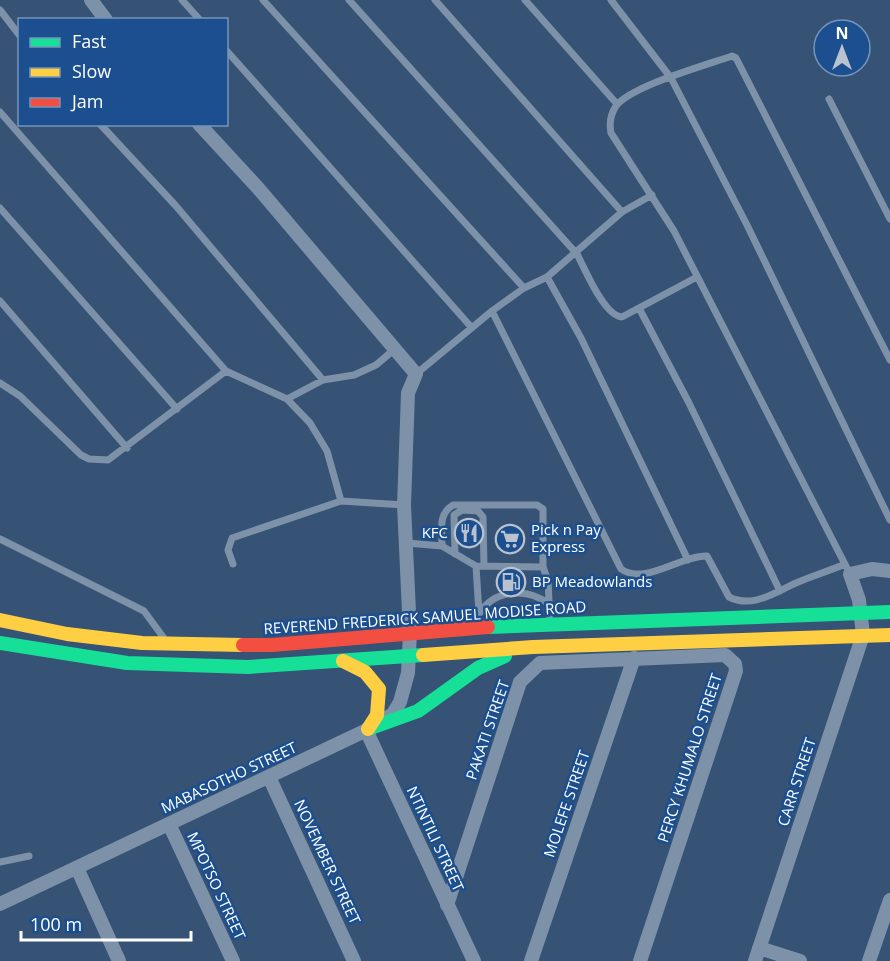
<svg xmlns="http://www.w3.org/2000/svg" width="890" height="961" font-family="'Open Sans',sans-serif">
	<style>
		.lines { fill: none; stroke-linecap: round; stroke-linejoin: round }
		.lane { stroke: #7d92a8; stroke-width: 7 }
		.street { stroke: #7d92a8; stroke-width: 14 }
		.fast { stroke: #16e098; stroke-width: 14 }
		.slow { stroke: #ffcf43; stroke-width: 14 }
		.jam { stroke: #f24e42; stroke-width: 14 }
		.labels { text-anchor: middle; stroke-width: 5; stroke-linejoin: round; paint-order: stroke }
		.poi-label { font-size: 15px; fill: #fff; stroke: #1b4f8f; text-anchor: start }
		.street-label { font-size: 15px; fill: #fff; stroke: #1b4f8f }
	</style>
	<rect width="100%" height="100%" fill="#365274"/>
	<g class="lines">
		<path class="lane" d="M182 0 200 20
			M263 0 524 288
			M349 0 577 254C585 269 604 316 622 317L697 277
			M435 0 622 212
			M525 0 617 104
			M611 0 671 78 747 225 890 520
			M0 10 20 36
			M226 50 472 328
			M829 99 890 219
			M0 112 226 371 287 399 310 423 327 451 341 501 404 505
			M100 124 176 206 323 380
			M0 208 177 409
			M547 277 581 338 688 560
			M0 301 127 448
			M639 308 689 403 780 591
			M492 311 621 569C645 586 681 555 707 556L729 597C753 609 775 592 796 583 812 576 829 571 845 564
			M416 374 492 311 524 288 547 277 622 212 652 195
			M0 383 20 396 81 455 89 459 108 460 226 371
			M287 399 323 380 354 375 376 365 396 348
			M0 539 144 611 166 641
			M407 543 442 546 476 566 543 567 548 581 550 622
			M442 546C442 529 438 514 453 505H537L543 509V567
			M455 554 454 515 462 510 478 511 483 517 484 566
			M233 564 228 550 232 538 341 501
			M476 566 479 613
			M850 574 674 231 611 133C609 123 610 115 616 106 631 86 706 65 732 56L736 58 890 360
			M479 614C494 589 527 587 549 604
			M0 862 29 856"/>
		<path class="street" d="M91 0 106 20
			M366 730 474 961
			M269 777 354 961
			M169 824 233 961
			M77 868 119 961
			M0 904 371 728 393 714 400 702 408 673 410 633 404 505 408 393 416 374 258 188 199 124
			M447 905 520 682 540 663 725 655 735 664 736 671 640 961
			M759 948 800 961
			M531 961 634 658
			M755 961 863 635 859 600 850 574 872 569 890 571
			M869 961 890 900"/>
		<path class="fast" d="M488 627 890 612
			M0 643 127 663 248 667 423 655
			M371 728 418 711 478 668 505 656"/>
		<path class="slow" d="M0 620 67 634 142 643 243 645
			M423 655 533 647 890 635
			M343 661 365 672 379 689 377 715 368 729"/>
		<path class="jam" d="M243 645H272L488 627"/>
	</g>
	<defs>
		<g id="restaurant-ring" transform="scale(1.5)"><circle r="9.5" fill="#1b4f8f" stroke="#b9c2ce" stroke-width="1.5"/><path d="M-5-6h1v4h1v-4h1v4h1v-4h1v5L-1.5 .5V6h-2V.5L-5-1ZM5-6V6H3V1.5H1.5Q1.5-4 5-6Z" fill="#b9c2ce"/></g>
		<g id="supermarket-ring" transform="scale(1.5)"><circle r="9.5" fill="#1b4f8f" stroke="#b9c2ce" stroke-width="1.5"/><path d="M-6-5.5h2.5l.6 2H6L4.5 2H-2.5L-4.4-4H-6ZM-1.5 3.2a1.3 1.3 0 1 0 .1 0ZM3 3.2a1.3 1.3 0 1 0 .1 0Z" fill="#b9c2ce"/></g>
		<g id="fuel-ring" transform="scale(1.5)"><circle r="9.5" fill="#1b4f8f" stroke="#b9c2ce" stroke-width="1.5"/><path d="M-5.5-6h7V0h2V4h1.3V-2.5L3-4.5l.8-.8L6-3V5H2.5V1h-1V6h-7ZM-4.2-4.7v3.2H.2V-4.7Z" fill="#b9c2ce"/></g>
	</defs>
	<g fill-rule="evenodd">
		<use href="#restaurant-ring" x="469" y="533"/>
		<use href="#supermarket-ring" x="510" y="539"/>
		<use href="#fuel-ring" x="511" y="582"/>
	</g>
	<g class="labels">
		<g class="poi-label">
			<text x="531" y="535">Pick n Pay<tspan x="531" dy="17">Express</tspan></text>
			<text x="448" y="538" text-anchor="end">KFC</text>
			<text x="532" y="587">BP Meadowlands</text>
		</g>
		<g class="street-label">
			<text transform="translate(425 618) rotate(-4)" y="5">REVEREND FREDERICK SAMUEL MODISE ROAD</text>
			<text transform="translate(488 730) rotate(-71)" y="5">PAKATI STREET</text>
			<text transform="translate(690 758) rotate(-72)" y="5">PERCY KHUMALO STREET</text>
			<text transform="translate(229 778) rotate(-25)" y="5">MABASOTHO STREET</text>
			<text transform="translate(797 782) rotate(-72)" y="5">CARR STREET</text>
			<text transform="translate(567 804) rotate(-71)" y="5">MOLEFE STREET</text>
			<text transform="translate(435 839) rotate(65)" y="5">NTINTILI STREET</text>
			<text transform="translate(327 862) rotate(65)" y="5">NOVEMBER STREET</text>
			<text transform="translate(216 886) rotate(65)" y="5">MPOTSO STREET</text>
		</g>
	</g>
	<rect x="18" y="18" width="210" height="108" fill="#1b4f8f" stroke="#7695bc" stroke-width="1.5"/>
	<rect x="30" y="38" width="30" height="9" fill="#16e098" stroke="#7695bc" stroke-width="1.5"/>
	<text x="72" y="48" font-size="18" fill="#ffffff">Fast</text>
	<rect x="30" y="68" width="30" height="9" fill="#ffcf43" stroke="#7695bc" stroke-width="1.5"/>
	<text x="72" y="78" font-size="18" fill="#ffffff">Slow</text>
	<rect x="30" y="98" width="30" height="9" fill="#f24e42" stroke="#7695bc" stroke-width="1.5"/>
	<text x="72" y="108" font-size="18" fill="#ffffff">Jam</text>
	<g transform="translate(842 48)"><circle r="28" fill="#1b4f8f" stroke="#7695bc" stroke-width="1.5"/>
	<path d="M0-4.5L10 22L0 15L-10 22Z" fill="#b9c2ce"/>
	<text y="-9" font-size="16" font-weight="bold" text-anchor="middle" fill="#ffffff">N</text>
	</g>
	<path d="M21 931v9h170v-9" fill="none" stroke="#ffffff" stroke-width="3"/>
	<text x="30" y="931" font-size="18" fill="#ffffff" stroke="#1b4f8f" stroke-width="4.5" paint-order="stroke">100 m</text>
</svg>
